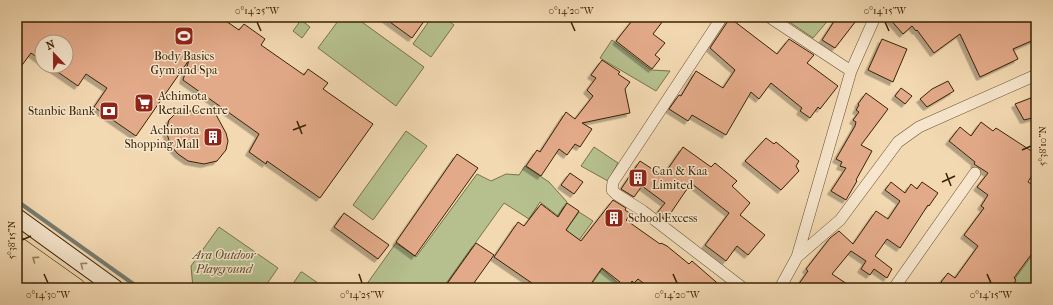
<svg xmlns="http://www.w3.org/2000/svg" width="1053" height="305" font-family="'IM FELL French Canon',serif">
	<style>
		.green { fill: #b6c08f; stroke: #78724a }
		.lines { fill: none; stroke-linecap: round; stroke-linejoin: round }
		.stream { stroke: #767c6f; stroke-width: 4 }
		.building { fill: #e3aa89; stroke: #392304; filter: url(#shadow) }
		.minor-casing { stroke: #685030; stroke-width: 12 }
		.secondary-casing { stroke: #392304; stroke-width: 18 }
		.trunk-casing { stroke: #392304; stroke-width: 20 }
		.minor { stroke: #f7e6cd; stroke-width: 11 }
		.secondary { stroke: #f7e6cd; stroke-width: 16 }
		.trunk { stroke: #f3d9b2; stroke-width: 19 }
		.oneway { stroke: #967e5b }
		.oneway2 { stroke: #988468 }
		.ticks { fill: none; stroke: #392304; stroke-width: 1.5 }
		.labels { text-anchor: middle; stroke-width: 3; stroke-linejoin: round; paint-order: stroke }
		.poi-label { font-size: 12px; fill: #392304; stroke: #f7e6cd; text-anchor: start }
		.park-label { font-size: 12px; font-style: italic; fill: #584a27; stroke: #f7e6cd }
		.neatline { fill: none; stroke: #392304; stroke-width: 1.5 }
		.ticks-label { font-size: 10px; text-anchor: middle; fill: #392304 }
	</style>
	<defs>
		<filter id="shadow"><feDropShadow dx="-3.5" dy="3.5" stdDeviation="0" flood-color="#0004"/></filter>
	</defs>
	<rect width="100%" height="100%" fill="#f3d9b2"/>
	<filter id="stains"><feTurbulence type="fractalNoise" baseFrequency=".005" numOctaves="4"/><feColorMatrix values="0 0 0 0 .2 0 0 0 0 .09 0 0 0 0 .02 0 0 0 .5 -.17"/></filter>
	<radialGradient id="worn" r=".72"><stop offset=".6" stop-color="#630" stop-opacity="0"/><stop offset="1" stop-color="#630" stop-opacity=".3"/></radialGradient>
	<path class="green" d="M341 17H355L424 67 396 106 318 48Z
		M432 17H443L454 25 431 57 413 44Z
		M782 17H831L813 38Z
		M301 20 310 27 302 38 293 31Z
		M612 40 651 70 670 71 656 91 600 58Z
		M406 131 427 146 373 220 353 205Z
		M594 147 618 163 608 181 581 166Z
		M525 166 549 182 567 202 558 216 540 202 529 219 504 203 443 288H364L396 243 416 257 477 174 491 181 506 174 519 175Z
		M579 212 593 221 579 240 566 230Z
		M219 227 278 268 264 288H193L191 266Z
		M1036 250V288H1008Z
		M602 269 618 283 615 288H589Z
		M301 272H302L325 288H290Z"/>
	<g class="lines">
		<path class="stream" d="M17 201 139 288"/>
	</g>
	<path class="building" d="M17 17H220L239 30 244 24 265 39 261 45 304 75 308 69 328 83 323 89 373 124 320 198 267 161 266 164 249 152 259 134 183 80 189 60 136 136 94 107 107 88 86 74 78 86 49 66H66V42H42V61L31 53 17 72Z
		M383 17H427L412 38Z
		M635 17H666L653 34 665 43 655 55 660 59 652 69 616 41Z
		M837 17H859L835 48 822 40Z
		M888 17H1036V39L1013 49 1018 59 980 77 960 34 934 53 917 30 916 31 912 26 903 34Z
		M730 18 777 54 789 39 814 55 807 63 838 86 820 109 818 107 810 118 800 111 802 108 771 83 759 99 751 92 726 135 692 115 688 121 669 109 679 95 681 96 696 71 723 88 735 70 710 48Z
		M882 39 907 49 893 82 868 70Z
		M602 60 620 72 618 74 630 82 625 89 630 113 582 123 592 129 580 147 575 144 567 155 559 149 541 176 526 166 537 150 540 152 566 112 575 119 593 96 587 90 596 78 591 75Z
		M948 81 954 91 927 107 920 99 932 89Z
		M901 88 912 96 905 104 895 96Z
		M866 93 888 109 861 145 872 151 856 180 857 181 846 200 831 191 846 168 840 166 842 162 836 159 855 126 856 122 853 120 859 112 856 110 859 105 858 104Z
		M1036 96V117L1024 120 1015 104Z
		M185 111H214L226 133 228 141 226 150 217 161 204 164 188 161 178 154 171 146 166 131 169 120 174 115Z
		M981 122 993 131 996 128 1036 154V168L1028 182 1036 187V248L1014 278 1016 280 1011 288H947L941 282 948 273 955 278 978 246 964 235 984 208 981 206 988 195 977 187 988 173 974 164 975 162 949 141 960 127 971 136Z
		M766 138 774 144 776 142 799 161 796 166 799 171 781 190 745 161Z
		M683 147 711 167 715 163 737 181 732 186 750 203 740 215 765 235 748 255 737 246 726 261 705 245 729 213 691 183 666 220 657 213 665 203 642 186 634 197 621 189 640 161 663 176Z
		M457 154 478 168 415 256 396 242Z
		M570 173 583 182 574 194 561 185Z
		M891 182 905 193 911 184 917 189 922 182 938 193 929 206 928 205 900 248 887 239 875 256 892 269 887 278 874 269 870 275 861 269 866 261 851 251 832 274 853 288H796L808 271 806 269 830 238 839 231 853 244 876 211 888 219 900 201 885 190Z
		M613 200 626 208 625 210 631 214 626 220 660 244 661 243 667 246 689 264 692 261 723 288H650L638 279 634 283 632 281 628 288H615L620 282 602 268 588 288H539L494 257 518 222 524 226 541 204 558 217 567 203 579 211 566 230 581 241Z
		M344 213 389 245 378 259 334 227Z
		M476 243 494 255 471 287 467 284 464 288H444Z"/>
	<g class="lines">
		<g class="minor-casing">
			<path id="minor" d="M722 17 613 182 612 190 616 194 643 211 743 288
				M769 17 851 71
				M797 257 840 220 898 142 919 127 1036 75
				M780 288 797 257 851 71 875 17
				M894 288 975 173"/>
		</g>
		<g class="secondary-casing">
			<path id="secondary" d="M17 217 115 288"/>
		</g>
		<g class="trunk-casing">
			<path id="trunk" d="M17 246 76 288
				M17 268 44 288"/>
		</g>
		<use href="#minor" class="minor"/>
		<use href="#secondary" class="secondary"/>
		<use href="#trunk" class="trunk"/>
	</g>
	<defs><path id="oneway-chevron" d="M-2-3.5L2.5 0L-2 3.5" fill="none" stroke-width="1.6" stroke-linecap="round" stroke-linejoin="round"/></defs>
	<use class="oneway" href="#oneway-chevron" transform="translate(35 259) rotate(-144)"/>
	<use class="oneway2" href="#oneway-chevron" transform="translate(83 265) rotate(-144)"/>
	<path class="ticks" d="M257 22 261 31M571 22 575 31M885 22 889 31M297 121 302 134M293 130 306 125M1022 150 1031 146M946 173 951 186M942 182 955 176M22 240 31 236M44 274 48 283M359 274 362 283M673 274 677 283M987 274 991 283"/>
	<defs>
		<g id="stadium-square" transform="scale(1)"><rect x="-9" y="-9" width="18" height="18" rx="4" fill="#8f2418" stroke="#f7e6cd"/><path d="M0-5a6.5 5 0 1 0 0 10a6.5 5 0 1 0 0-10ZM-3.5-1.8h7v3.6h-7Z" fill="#fff"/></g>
		<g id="supermarket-square" transform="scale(1)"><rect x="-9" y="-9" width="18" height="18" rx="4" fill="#8f2418" stroke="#f7e6cd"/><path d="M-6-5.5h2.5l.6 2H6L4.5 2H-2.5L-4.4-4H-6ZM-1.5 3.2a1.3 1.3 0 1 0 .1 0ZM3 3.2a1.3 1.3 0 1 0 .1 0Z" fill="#fff"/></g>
		<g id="bank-square" transform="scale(1)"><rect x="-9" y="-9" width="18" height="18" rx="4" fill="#8f2418" stroke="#f7e6cd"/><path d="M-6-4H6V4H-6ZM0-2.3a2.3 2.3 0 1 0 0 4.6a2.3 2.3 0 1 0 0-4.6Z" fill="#fff"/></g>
		<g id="building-square" transform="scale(1)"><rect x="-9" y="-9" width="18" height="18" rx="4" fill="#8f2418" stroke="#f7e6cd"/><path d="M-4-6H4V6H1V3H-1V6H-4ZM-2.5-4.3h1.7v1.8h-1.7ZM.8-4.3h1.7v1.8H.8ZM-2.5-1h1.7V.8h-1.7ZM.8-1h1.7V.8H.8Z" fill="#fff"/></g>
	</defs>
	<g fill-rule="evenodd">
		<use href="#stadium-square" x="184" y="36"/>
		<use href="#supermarket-square" x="144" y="103"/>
		<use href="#bank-square" x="109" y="111"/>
		<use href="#building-square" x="213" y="137"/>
		<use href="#building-square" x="638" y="178"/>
		<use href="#building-square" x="614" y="218"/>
	</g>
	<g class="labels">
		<g class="poi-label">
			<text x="184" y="60" text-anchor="middle">Body Basics<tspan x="184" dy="14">Gym and Spa</tspan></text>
			<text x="158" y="100">Achimota<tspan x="158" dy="14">Retail Centre</tspan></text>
			<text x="95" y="115" text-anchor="end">Stanbic Bank</text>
			<text x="199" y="134" text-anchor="end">Achimota<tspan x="199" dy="14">Shopping Mall</tspan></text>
			<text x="652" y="175">Can &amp; Kaa<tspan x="652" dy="14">Limited</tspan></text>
			<text x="628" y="222">School Excess</text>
		</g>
		<g class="park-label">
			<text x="224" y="259">Ara Outdoor<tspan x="224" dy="14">Playground</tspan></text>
		</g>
	</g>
	<rect width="1053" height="305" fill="none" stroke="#f3d9b2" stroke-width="44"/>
	<g transform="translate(54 54) rotate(338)"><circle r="19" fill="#f7e6cd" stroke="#ab987d"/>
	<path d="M0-3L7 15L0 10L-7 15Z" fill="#8f2418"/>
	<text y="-6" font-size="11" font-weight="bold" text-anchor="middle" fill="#392304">N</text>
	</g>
	<rect x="22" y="22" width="1009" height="261" class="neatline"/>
	<g class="ticks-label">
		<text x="257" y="14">0°14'25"W</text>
		<text x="571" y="14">0°14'20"W</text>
		<text x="885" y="14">0°14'15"W</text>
		<text transform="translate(1042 146) rotate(-90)" y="4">5°38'10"N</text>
		<text transform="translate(11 240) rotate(-90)" y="4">5°38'15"N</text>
		<text x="48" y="298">0°14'30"W</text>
		<text x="362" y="298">0°14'25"W</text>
		<text x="677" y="298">0°14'20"W</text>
		<text x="991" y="298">0°14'15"W</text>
	</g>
	<rect width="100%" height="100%" filter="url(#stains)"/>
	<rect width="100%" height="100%" fill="url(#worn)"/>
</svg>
